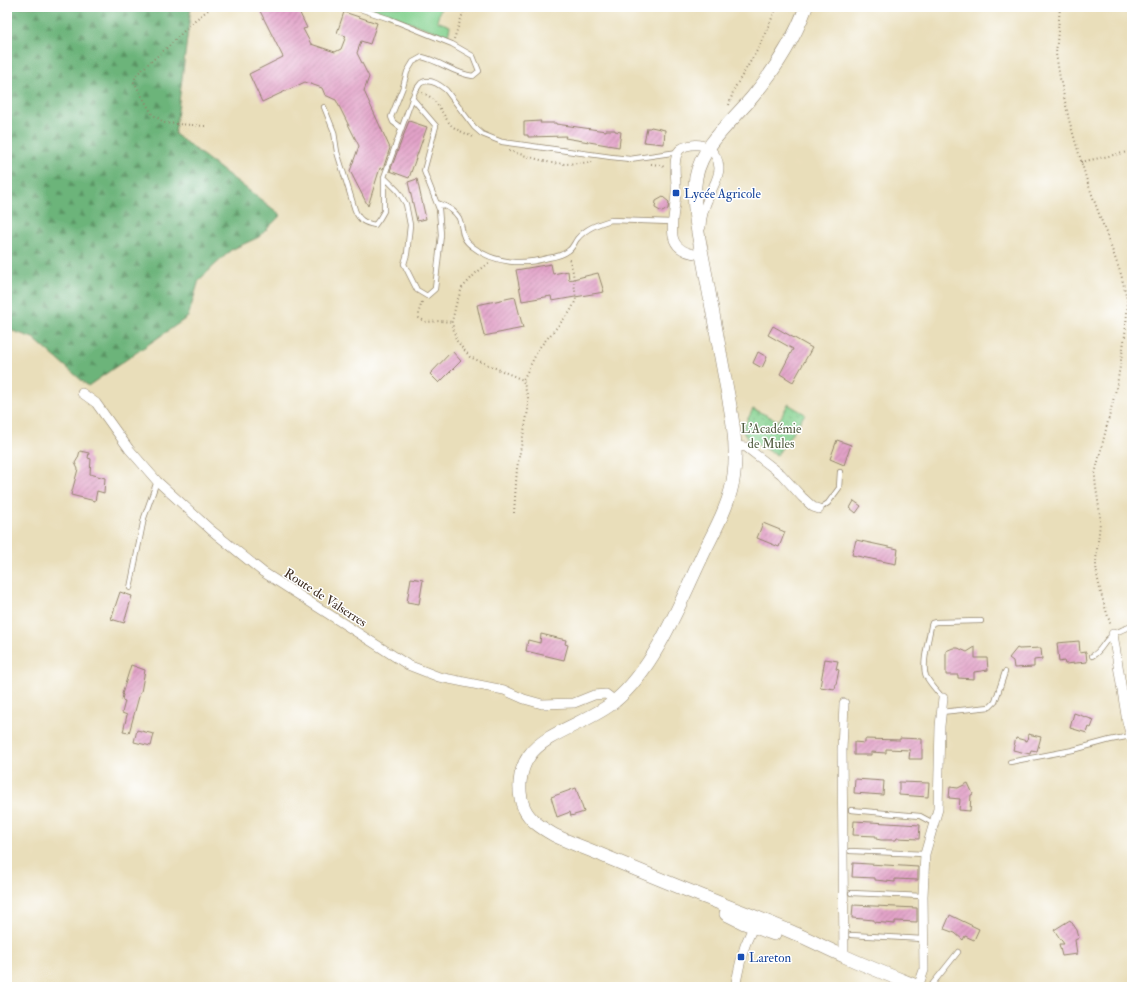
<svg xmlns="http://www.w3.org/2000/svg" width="1139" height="994" font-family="'IM FELL Double Pica',serif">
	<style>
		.forest { fill: url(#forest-firs); stroke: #546f4c }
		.park { fill: url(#park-dots); stroke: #607e57 }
		.garden { fill: #85d290; stroke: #607e57 }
		.building { fill: url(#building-hatch) }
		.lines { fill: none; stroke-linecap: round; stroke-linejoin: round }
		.lane-casing { stroke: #92846c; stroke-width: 6 }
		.street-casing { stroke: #92846c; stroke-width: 10 }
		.secondary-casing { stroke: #92846c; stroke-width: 14 }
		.path { stroke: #92846c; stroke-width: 2; stroke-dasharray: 1 3; stroke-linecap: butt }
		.lane { stroke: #fff; stroke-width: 4.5 }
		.street { stroke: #fff; stroke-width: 9 }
		.secondary { stroke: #fff; stroke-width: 13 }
		.transit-dot { fill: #1a4fb4; stroke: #fff; stroke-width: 1.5 }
		.labels { text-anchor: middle; stroke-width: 3; stroke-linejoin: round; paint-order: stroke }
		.transit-label { font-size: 13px; fill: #164399; stroke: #fff; text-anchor: start }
		.park-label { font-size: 13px; fill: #515c40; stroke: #fff }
		.street-label { font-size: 13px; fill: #3b2a1e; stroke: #fff }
	</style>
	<defs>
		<pattern id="forest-firs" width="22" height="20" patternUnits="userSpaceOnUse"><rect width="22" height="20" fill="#6cb47a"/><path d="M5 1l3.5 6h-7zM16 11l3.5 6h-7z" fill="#5a9363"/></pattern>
		<pattern id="park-dots" width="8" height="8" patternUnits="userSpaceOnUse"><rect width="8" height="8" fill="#85d290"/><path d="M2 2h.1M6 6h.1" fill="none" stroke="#74b47c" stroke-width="1.8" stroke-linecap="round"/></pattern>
		<pattern id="building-hatch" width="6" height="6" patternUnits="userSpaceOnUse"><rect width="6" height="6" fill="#e2a2c8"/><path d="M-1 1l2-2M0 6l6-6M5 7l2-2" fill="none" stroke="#b884a2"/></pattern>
	</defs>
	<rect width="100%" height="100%" fill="#fff"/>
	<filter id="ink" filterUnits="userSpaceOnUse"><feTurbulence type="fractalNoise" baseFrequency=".025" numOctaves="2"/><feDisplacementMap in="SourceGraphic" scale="8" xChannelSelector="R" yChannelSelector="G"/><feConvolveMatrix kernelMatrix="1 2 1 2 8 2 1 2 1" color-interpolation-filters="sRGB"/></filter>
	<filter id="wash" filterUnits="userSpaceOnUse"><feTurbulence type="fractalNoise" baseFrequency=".012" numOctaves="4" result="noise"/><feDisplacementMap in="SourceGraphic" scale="16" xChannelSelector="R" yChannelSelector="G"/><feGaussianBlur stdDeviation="0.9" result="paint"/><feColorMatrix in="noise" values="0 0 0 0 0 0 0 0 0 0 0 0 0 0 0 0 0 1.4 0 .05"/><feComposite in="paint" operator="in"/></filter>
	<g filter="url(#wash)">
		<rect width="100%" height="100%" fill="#e9deba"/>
		<path class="forest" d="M7 7H191L175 134 281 215 259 237 231 250 199 280 188 317 88 386 33 338 7 329Z"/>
		<path class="park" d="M788 404 805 414 777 455 748 440 742 430 753 409 779 421Z"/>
		<path class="garden" d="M366 7H441L437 21 450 26 448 36Z"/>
		<g id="blocks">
			<path class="building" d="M258 7H297L307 28 303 29 311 44 335 52 341 49 346 36 337 33 344 12 377 23 370 44 361 41 357 53 369 77 364 91 390 148 383 169 380 168 368 206 350 171 359 146 336 100 325 95 322 88 305 82 262 102 249 74 283 57Z
				M409 121 427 127 409 178 390 171Z
				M541 121 540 123H556V124L606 131V130H615V131L621 132 619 147 565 138 566 136 528 137V135H524V122Z
				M651 127 665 130 664 144 644 142 647 128H650Z
				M417 179 426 219 417 221 408 182Z
				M663 197 669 202 668 209 662 212 655 208 656 201Z
				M551 264 553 274 568 271 569 280 598 273 604 292 552 301 551 296 522 301 516 270Z
				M515 297 523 328 484 336 477 305Z
				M773 326 812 348 793 382 780 374 793 349 768 335Z
				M452 351 461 361 439 383 430 374Z
				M758 352 767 357 762 368 753 363Z
				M837 440 851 445 844 465 830 459Z
				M80 451 89 453 88 458 91 459 90 474 105 478 104 493 97 491 95 501 71 495 78 469 75 463 78 458Z
				M854 501 861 506 856 513 850 508Z
				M763 523 785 532 779 547 757 538Z
				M856 540 898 549 896 564 852 555Z
				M411 578 423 580 419 604 407 602Z
				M120 592 132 596 124 623 111 619Z
				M541 634 566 640 565 644 568 645 564 660 526 651 528 640 540 643Z
				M1079 641 1080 653 1086 652 1087 662 1065 664 1064 661 1059 662 1057 643Z
				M975 647V658H987L988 670 974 672V679L958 678V675H946V651L953 648H958L967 652Z
				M1017 648 1019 649 1041 648 1042 659 1034 660V667L1014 668 1013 661 1009 658Z
				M825 659 838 661 836 669 839 670 835 689 820 687Z
				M131 665 145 670 141 692 140 693 129 733 123 732 127 715 122 713 125 701 122 700 123 695 122 694Z
				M1074 713 1094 720 1091 728 1089 727 1087 733 1070 728Z
				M137 730 154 734 151 746 134 742Z
				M1028 734 1041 737 1037 751 1031 750 1030 754 1013 750 1016 738 1027 741Z
				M900 738 922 739V759H909L910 750 886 749V753L871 752V755H854V742L865 743V739L900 740Z
				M855 779 884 781 883 795 854 793Z
				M899 782 929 783 928 797 899 795Z
				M968 783 973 794 971 795 970 811 959 810 960 799 949 798 950 787 958 788Z
				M576 788 584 812 571 816 570 812 557 817 551 797Z
				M854 821 920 825 919 839 897 838 896 840H881L876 839V836L853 835Z
				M853 863 918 867V880L895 879V882L875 880V878L852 877Z
				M853 905 917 908V922L895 921V924L874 922V920L852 918Z
				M950 915 979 929 974 940 965 936 963 940 955 933 944 929Z
				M1070 920 1077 930 1079 938 1075 940 1077 954 1062 956 1059 944H1064L1054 930Z"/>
		</g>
	</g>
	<g filter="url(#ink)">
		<use href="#blocks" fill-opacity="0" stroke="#92846c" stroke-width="1"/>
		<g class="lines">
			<g class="lane-casing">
				<path id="lane" d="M354 7 390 19 452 44 473 56 479 71 473 76C455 74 440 61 422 57L413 62 407 72 403 87 391 117 393 122 401 128
					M324 107 334 132 337 152 355 210C359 220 364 223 375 225L380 218 384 211V177L415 91C417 89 419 85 421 83 429 78 440 85 446 90L474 127 482 134 502 142 611 157 630 159 678 152
					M384 177 398 191 406 204 410 225 407 254 404 264 417 290 427 296 435 289 441 235 439 209 424 171 436 126 412 98
					M437 203C445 206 454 209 459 218 464 229 459 237 473 247 495 264 523 265 548 258 555 257 563 255 568 251 573 248 574 243 577 239 586 228 598 224 611 220L672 222
					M819 509 828 503 839 488 840 472
					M130 588 144 518 157 481
					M1092 656C1100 652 1101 647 1107 640 1113 633 1123 629 1132 626
					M943 698C937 691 930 684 926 676 921 665 929 638 931 626L932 623 936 622 981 621
					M941 712 990 707 995 702 1005 672
					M1010 762 1073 750 1110 740 1131 736
					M851 810 920 816 933 823
					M850 851 925 854
					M851 893 923 896
					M851 935 923 939
					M930 987 958 952"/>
			</g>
			<g class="street-casing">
				<path id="street" d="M701 227C701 215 705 205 710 194 713 186 719 178 719 168 718 151 704 141 687 146 683 147 680 148 678 152 672 163 677 180 676 192 675 221 659 252 702 255
					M82 393 96 403 129 449 157 481 211 530 263 572 408 665 439 677 504 690 524 699 542 704 574 703 594 695 606 694 615 701
					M735 446 746 447 781 474 802 497 813 507 819 509
					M1113 634 1127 722 1132 740
					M844 956 842 750 844 703
					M735 987C738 974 740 961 744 949 746 940 753 931 754 921
					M918 987 924 970 923 896 925 854 938 809 940 726 943 698"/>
			</g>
			<g class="secondary-casing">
				<path id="secondary" d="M806 7C794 40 776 68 754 95 733 121 703 143 696 177 691 205 699 238 704 265 711 303 718 341 725 379 731 411 738 442 734 474 731 501 717 526 705 550 682 598 656 667 615 701 591 722 545 732 529 756 519 770 517 792 524 808 530 821 542 828 554 835 570 843 588 849 604 856 640 871 676 886 712 900 739 911 767 921 794 933 811 940 827 949 844 956 868 967 894 977 919 987
					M726 914 744 923 774 934"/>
			</g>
			<path class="path" d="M1060 7 1056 54 1060 78 1069 120 1087 181 1121 274 1128 303 1125 335 1117 385 1095 474C1095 488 1099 502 1100 517 1100 533 1096 550 1096 566 1098 587 1105 607 1111 626
				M454 39 465 7
				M422 93C437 97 442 115 451 125 456 130 467 134 473 137
				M729 105 734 89 758 49 777 7
				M205 126 165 123 152 114 134 82 136 75 148 64 169 46 195 20 212 7
				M509 151 551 163 566 164 593 162
				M1081 162 1132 151
				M651 164 661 165 665 168
				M489 263 476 273 462 288 456 304 452 322 456 340 470 357 523 380
				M422 302 419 311V318L426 322 440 321 452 322
				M514 513 517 468 528 410V398L523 380 539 348 570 312 576 300 573 272 569 258"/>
			<use href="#lane" class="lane"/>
			<use href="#street" class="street"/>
			<use href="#secondary" class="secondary"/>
		</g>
	</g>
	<g class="transit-dot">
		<rect x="672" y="189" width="8" height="8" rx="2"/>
		<rect x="737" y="953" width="8" height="8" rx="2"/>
	</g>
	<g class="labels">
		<g class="transit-label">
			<text x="684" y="198">Lycée Agricole</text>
			<text x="749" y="962">Lareton</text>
		</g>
		<g class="park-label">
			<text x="771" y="433">L'Académie<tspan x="771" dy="15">de Mules</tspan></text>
		</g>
		<g class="street-label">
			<text transform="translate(326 597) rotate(33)" y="5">Route de Valserres</text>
		</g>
	</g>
	<rect width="1139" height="994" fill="none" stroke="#fff" stroke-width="24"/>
</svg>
